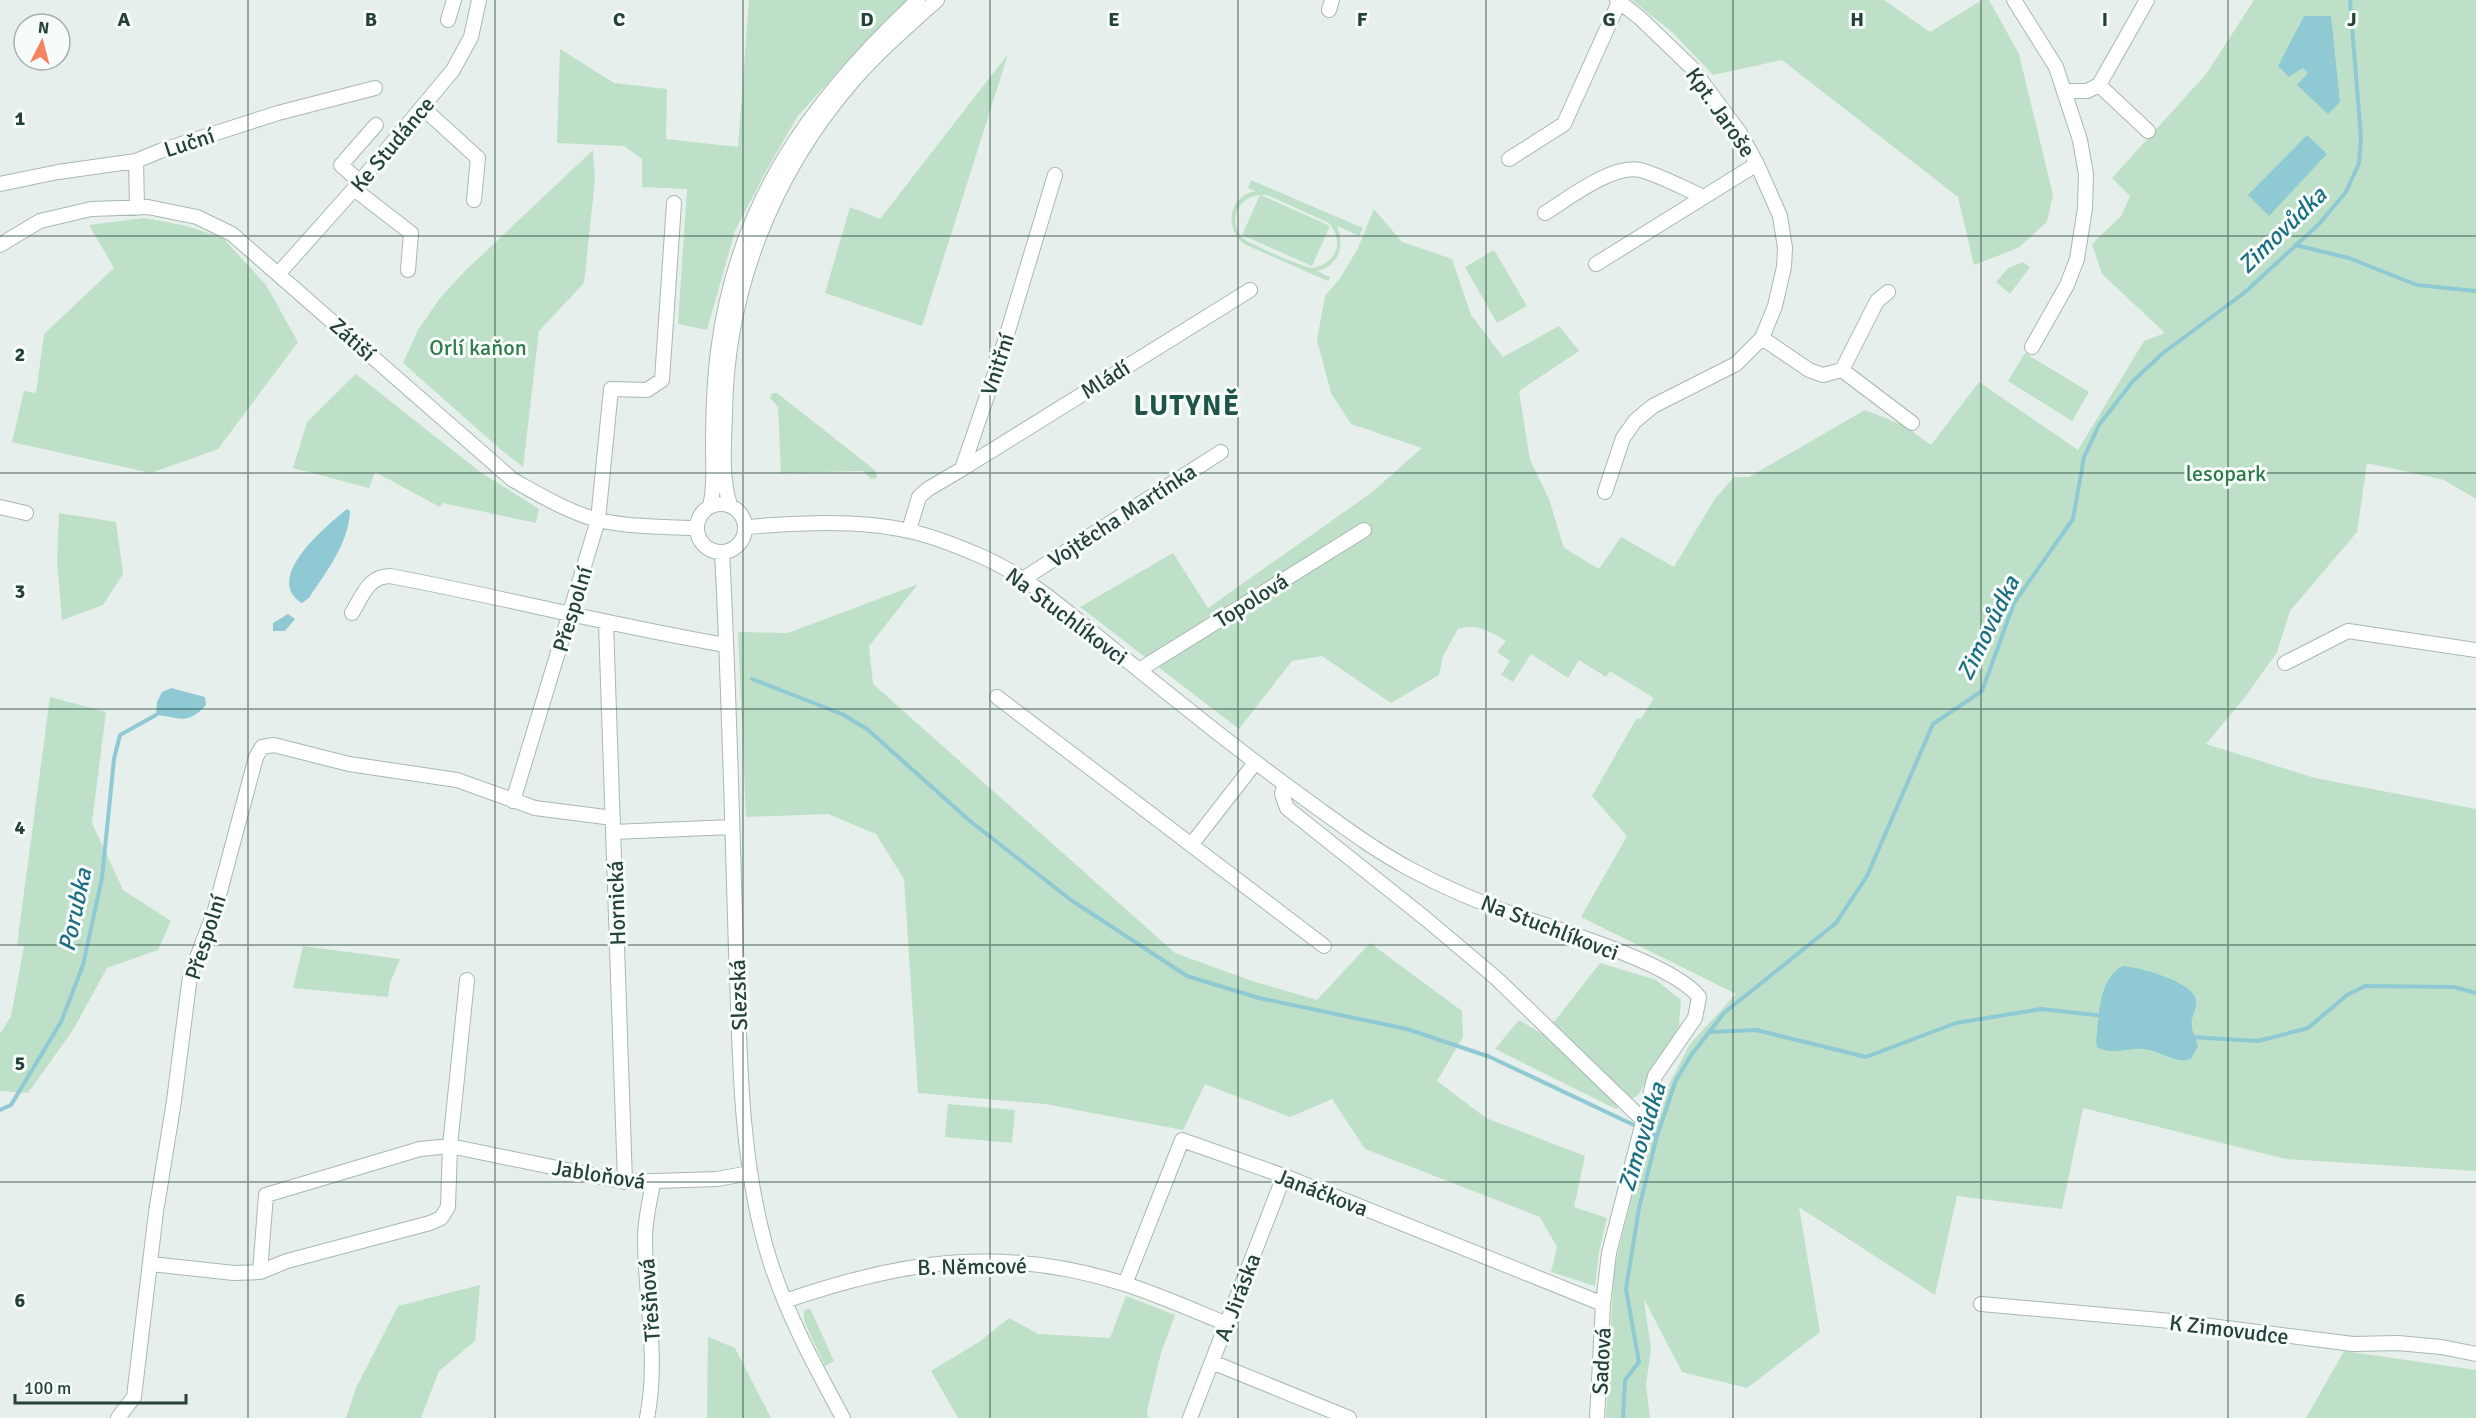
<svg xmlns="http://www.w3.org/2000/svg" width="2476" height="1418" font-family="Signika,sans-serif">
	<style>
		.green { fill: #bfe0c8; fill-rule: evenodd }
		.water { fill: #8ec9d4 }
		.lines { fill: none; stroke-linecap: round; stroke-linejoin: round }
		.stream { stroke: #8ec9d4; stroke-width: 4 }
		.minor-casing { stroke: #a8b8b2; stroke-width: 16 }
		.minor { stroke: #fff; stroke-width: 14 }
		.grid { fill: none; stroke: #24423a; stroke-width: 1.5; stroke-opacity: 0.55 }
		.labels { text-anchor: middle; stroke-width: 6; stroke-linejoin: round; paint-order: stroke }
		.street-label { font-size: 22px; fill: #24423a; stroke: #f7fbf9 }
		.park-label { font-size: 22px; fill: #2d7a4b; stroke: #f7fbf9 }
		.water-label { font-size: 24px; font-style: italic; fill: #1c6f80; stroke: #f7fbf9 }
		.district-label { font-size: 28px; font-weight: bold; letter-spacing: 1.5px; fill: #1f5548; stroke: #f7fbf9 }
		.grid-label { font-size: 20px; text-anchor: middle; font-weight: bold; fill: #24423a; stroke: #f7fbf9; stroke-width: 6; stroke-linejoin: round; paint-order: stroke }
	</style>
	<rect width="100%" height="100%" fill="#e6efeb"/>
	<path class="green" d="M749 0H908L859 48 797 117 764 175 735 231 707 330 678 324 687 189 642 187V159L624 146 557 143 560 49 614 83 667 89 666 139 738 147Z
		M1632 0H1884L1930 32 1982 0H1989L2019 54 2053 195 2047 222 2018 248 1974 265 1958 197 1782 60 1713 75 1672 32Z
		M2254 0H2476V499L2444 480 2367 463 2357 532 2290 611 2277 652 2246 696 2206 744 2315 778 2476 809V1171L2286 1159 2083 1108 2062 1209 1957 1196 1935 1295 1799 1207 1820 1332 1747 1388 1682 1372 1644 1299 1651 1350 1646 1384 1650 1418H1606L1614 1269 1651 1119 1690 1044 1736 994 1581 917 1627 836 1592 796 1635 721 1638 718 1641 719 1654 698 1610 671 1606 677 1579 660 1568 678 1531 654 1513 682 1501 675 1510 661 1497 652 1506 641C1490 631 1477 623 1458 629L1443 656 1439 675 1391 703 1322 656 1292 661 1239 729 1080 607 1173 553 1208 608 1371 493 1422 448 1351 424 1331 393 1317 340 1325 296 1341 277 1358 248 1374 209 1402 242 1452 259 1471 315 1503 357 1559 326 1579 351 1519 391 1530 460 1549 499 1564 548 1599 569 1621 537 1674 567 1714 500 1734 477H1749L1865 410 1905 426 1931 445 1979 382 2078 450 2144 341 2165 333 2102 274 2092 244 2121 216 2130 196 2112 178 2207 73Z
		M1008 54 922 326 825 293 850 207 880 219Z
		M593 150 595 180 584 283 539 331 523 467 500 449 403 363 418 330 440 298 465 271Z
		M1251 180 1363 228 1359 236 1337 226C1345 246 1339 266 1317 271L1330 277 1328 281 1244 244C1224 227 1228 197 1255 191L1248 188ZM1260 195 1242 235 1312 266 1330 226 1261 195H1267L1329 223C1336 232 1340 243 1335 253 1330 262 1321 267 1312 268 1305 268 1250 244 1244 239 1226 223 1238 196 1260 195Z
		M144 218 187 226 223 238 266 285 298 342 218 449 151 473 12 442 24 391 36 393 44 334 114 268 89 225Z
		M1494 250 1527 306 1497 323 1465 267Z
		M2023 262 2030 267 2010 294 1996 282 2008 268Z
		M2025 353 2089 392 2072 421 2008 381Z
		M356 374 479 471 539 509 536 523 443 503 440 507 375 472 369 488 293 468 307 422Z
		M772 393H777L876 471 877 478 871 479 863 471 781 473 778 407 770 398Z
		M59 513 116 522 123 574 103 605 62 620 57 562Z
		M918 584 869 646 873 684 1175 953 1252 981 1317 1000 1370 943 1462 1011 1463 1037 1437 1081 1486 1118 1585 1156 1574 1207 1607 1218 1599 1252 1595 1286 1551 1272 1557 1247 1540 1217 1365 1149 1332 1099 1290 1117 1205 1084 1183 1130 1045 1104 918 1093 904 879 876 834 828 814 746 817 738 632 788 633Z
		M50 697 106 712 92 823 123 890 171 921 158 950 107 968 73 1030 28 1093 0 1091V1034L11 1016 24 946 17 945Z
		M303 946 400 959 390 983 388 997 293 988Z
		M1600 963 1656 980 1681 1000 1679 1026 1638 1095 1616 1109 1495 1049 1519 1020 1544 1035Z
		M948 1104 1015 1110 1012 1143 945 1137Z
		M480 1285 475 1341 439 1371 421 1418H346L356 1388 398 1306Z
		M1126 1296 1175 1315 1161 1353 1147 1411 1148 1418H958L931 1371 979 1342 1009 1318 1038 1334 1110 1338Z
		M810 1308 834 1361 825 1366 804 1321V1311Z
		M708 1337 735 1348 771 1418H707Z
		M2344 1351 2476 1370V1418H2306Z"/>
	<path class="water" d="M2304 16H2331L2340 102 2328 114 2297 85 2308 73 2303 68 2289 77 2278 66Z
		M2307 135 2327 154 2269 216 2248 195Z
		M347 509 350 511C349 543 326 572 309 598L302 603C262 579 326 526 347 509Z
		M288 614 295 619 285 631H273V623Z
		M171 688 205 697 206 705C187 726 180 717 156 715L157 702 162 692Z
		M2123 966C2139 967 2194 982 2196 1000 2197 1007 2194 1012 2192 1019 2190 1028 2195 1037 2198 1046L2191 1059C2175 1064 2160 1051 2145 1049 2128 1047 2113 1056 2097 1047L2096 1042C2099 1018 2098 978 2123 966Z"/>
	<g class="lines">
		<path class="stream" d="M2295 245 2349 258 2417 285 2476 291
			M752 679 842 714 867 729 970 821 1071 900 1187 976 1259 998 1407 1029 1490 1057 1657 1136
			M1709 1032 1756 1030 1866 1057 1956 1023 2041 1009 2105 1016
			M2191 1037 2258 1041 2308 1028 2347 995 2365 986 2454 987 2476 993
			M0 1110 11 1105 61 1022 83 965 102 878 114 759 120 735 156 715
			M1623 1418 1625 1380 1639 1362 1626 1289 1639 1208 1657 1136 1676 1080 1692 1054 1724 1013 1836 923 1867 876 1933 724 1982 691 2014 603 2073 519 2084 457 2099 425 2133 381 2163 353 2244 293 2319 224 2346 192 2359 163 2361 139 2350 0"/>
		<g class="minor-casing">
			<path id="minor" d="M2014 0 2056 67 2080 140 2086 174 2085 208 2077 259 2067 285 2032 347
				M1329 10 1332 0
				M448 20 454 0
				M2099 85 2148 131
				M2065 91H2087L2099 85 2147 0
				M423 108 478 158 474 200
				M1509 159 1564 124 1619 2
				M136 161 137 208
				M360 182 341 165 376 125
				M0 184 58 172 136 161 160 151 278 113 375 88
				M354 189 411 233 408 270
				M1545 213C1568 199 1612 164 1640 170 1660 175 1685 189 1704 197
				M0 245 40 221 91 209 148 207 197 217 232 234 513 480C540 495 568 512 598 520 629 527 664 527 696 528
				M1596 264 1757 164
				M279 273 354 189 453 70 471 37 479 0
				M1762 338 1809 370 1823 375 1842 370 1877 301 1888 292
				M1842 370 1912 423
				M962 469 1250 290
				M1605 492 1623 438 1635 421 1653 406 1736 364 1762 338 1775 306 1784 267 1785 248 1780 216 1757 164 1740 133 1691 67 1640 18 1617 0
				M697 528a24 24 0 1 1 48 0a24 24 0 1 1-48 0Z
				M730 505C721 477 724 444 725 415 726 292 772 175 852 82 878 52 908 26 937 0
				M710 506C715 487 713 466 713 447 713 415 714 383 718 351 737 202 811 100 918 0
				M0 507 26 513
				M745 527C798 523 857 519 909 531 932 536 955 545 976 554 1030 576 1074 618 1119 654 1185 707 1250 760 1319 809 1348 830 1378 852 1410 869 1445 888 1483 904 1521 917 1561 930 1675 965 1699 997L1695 1018 1655 1076 1609 1253 1603 1304 1597 1418
				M909 530 919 497 928 489 962 469 998 364 1055 175
				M722 552C729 685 732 818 736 951 740 1049 739 1149 765 1244 782 1306 813 1363 843 1418
				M1023 579 1221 452
				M352 613C362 597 368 576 390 576 502 597 613 626 726 645
				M606 623 625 1182
				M2285 663 2348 631 2476 650
				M1139 670 1364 530
				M997 697 1324 946
				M1284 784 1282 794 1287 808 1426 919 1496 978 1643 1120
				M513 801 598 520 611 389 647 390 662 380 674 203
				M613 832 732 827
				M1191 845 1255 763
				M151 1264 234 1273 260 1272 287 1261 430 1223 441 1218 448 1207 450 1146 467 980
				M260 1272 266 1195 420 1149 450 1146 625 1182 717 1179 750 1173
				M1125 1284 1182 1140 1284 1176 1603 1304
				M785 1301C904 1260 1002 1245 1125 1284 1159 1295 1193 1310 1227 1324
				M1981 1304 2171 1321 2353 1344 2398 1343 2441 1347 2476 1354
				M1212 1362 1349 1418
				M118 1418 134 1397 156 1212 174 1101 190 976 215 910 256 757 262 747 274 745 349 764 457 780 535 808 613 818
				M647 1418C659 1358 645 1298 645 1238 645 1220 650 1200 653 1183
				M1190 1418 1284 1176"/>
		</g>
		<use href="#minor" class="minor"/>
	</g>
	<path class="grid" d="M248 0V1418M495 0V1418M743 0V1418M990 0V1418M1238 0V1418M1486 0V1418M1733 0V1418M1981 0V1418M2228 0V1418M0 236H2476M0 473H2476M0 709H2476M0 945H2476M0 1182H2476"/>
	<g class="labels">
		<g class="street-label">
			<text transform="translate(1721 112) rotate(55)" y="8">Kpt. Jaroše</text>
			<text transform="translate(189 142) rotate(-18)" y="8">Luční</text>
			<text transform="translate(392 144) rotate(-50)" y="8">Ke Studánce</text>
			<text transform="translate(353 339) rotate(42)" y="8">Zátiší</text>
			<text transform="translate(997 364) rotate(-72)" y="8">Vnitřní</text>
			<text transform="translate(1105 379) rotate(-32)" y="8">Mládí</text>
			<text transform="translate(1122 515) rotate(-33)" y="8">Vojtěcha Martínka</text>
			<text transform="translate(1251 600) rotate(-32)" y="8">Topolová</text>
			<text transform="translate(572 609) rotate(-73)" y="8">Přespolní</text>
			<text transform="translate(1067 616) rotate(37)" y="8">Na Stuchlíkovci</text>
			<text transform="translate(616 903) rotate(-92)" y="8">Hornická</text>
			<text transform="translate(1550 927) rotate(21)" y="8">Na Stuchlíkovci</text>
			<text transform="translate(205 937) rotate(-72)" y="8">Přespolní</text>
			<text transform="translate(738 995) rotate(-92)" y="8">Slezská</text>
			<text transform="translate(599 1174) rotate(9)" y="8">Jabloňová</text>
			<text transform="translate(1322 1192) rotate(21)" y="8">Janáčkova</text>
			<text transform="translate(972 1266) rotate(-1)" y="8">B. Němcové</text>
			<text transform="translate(1237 1297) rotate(-69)" y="8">A. Jiráska</text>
			<text transform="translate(649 1300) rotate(-94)" y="8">Třešňová</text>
			<text transform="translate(2229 1329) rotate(7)" y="8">K Zimovudce</text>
			<text transform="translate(1601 1361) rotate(-87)" y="8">Sadová</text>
		</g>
		<g class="park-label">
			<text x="478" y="355">Orlí kaňon</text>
			<text x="2226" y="481">lesopark</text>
		</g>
		<g class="water-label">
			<text transform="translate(2282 230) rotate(-44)" y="8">Zimovůdka</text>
			<text transform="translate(1988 628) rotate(-64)" y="8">Zimovůdka</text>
			<text transform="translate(75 910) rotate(-78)" y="8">Porubka</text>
			<text transform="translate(1642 1137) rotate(-73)" y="8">Zimovůdka</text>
		</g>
		<g class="district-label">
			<text x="1187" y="415">LUTYNĚ</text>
		</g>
	</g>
	<g class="grid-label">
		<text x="124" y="26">A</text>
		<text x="371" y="26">B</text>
		<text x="619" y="26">C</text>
		<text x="867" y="26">D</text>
		<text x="1114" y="26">E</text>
		<text x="1362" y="26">F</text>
		<text x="1609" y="26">G</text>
		<text x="1857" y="26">H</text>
		<text x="2105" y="26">I</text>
		<text x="2352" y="26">J</text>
		<text x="20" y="125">1</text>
		<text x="20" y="361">2</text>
		<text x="20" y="598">3</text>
		<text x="20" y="834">4</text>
		<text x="20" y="1070">5</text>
		<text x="20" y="1307">6</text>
	</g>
	<g transform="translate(42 42) rotate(6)"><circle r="28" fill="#f7fbf9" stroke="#a3b1ad" stroke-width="1.5"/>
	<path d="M0-4.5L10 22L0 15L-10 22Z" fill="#f4845f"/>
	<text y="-9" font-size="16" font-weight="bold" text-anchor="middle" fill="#24423a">N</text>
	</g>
	<path d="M15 1394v9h171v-9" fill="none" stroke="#24423a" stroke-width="3"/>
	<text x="24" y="1394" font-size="18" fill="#24423a" stroke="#f7fbf9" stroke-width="4.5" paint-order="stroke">100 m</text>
</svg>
